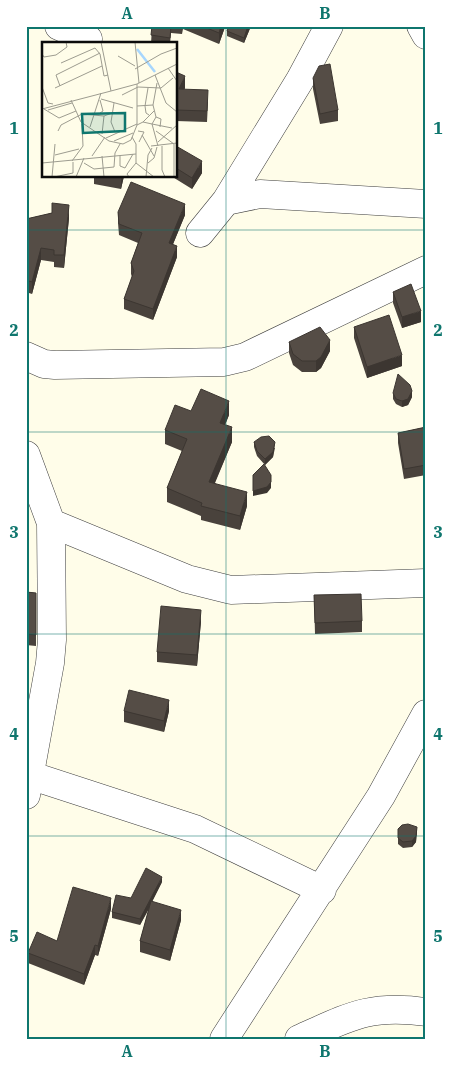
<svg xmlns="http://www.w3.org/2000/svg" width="452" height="1065" font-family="'IBM Plex Serif',serif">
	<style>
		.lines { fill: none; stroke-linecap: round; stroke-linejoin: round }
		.minor-casing { stroke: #3e3e3e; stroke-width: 29 }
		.minor { stroke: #fff; stroke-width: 28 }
		.wall { fill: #49423c }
		.shaded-wall { fill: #3c3631 }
		.building { fill: #554d46; stroke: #3c3631 }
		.grid { fill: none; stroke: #0f766e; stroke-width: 1; stroke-opacity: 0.55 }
		.inset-river { fill: none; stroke: #a7d6fd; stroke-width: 2.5 }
		.inset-road { fill: none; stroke: #9d9c90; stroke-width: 1 }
		.view { fill: #0f766e; fill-opacity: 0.15; stroke: #0f766e; stroke-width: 2.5 }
		.inset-edge { fill: none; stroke: #0b0b0b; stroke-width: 2.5 }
		.neatline { fill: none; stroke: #0f766e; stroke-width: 2 }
		.grid-label { font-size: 16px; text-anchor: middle; font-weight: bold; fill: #0f766e }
	</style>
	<rect width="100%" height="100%" fill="#fffde9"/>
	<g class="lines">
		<g class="minor-casing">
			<path id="minor" d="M59 26 88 39
				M421 26 426 35
				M226 201 260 194 426 204
				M200 233 226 201 300 80 329 26
				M26 356 44 364 55 365 224 362 245 357 426 270
				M26 455 51 523 52 640 50 663 26 795
				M51 523 187 579 231 590 426 583
				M26 774 195 829 322 890
				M224 1039 381 796 426 714
				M299 1039C349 1017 369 1004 426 1012"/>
		</g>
		<use href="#minor" class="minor"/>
	</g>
	<path class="wall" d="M152 26H225V27L219 44 183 29 182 34 171 33 170 44H151Z
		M229 26H251L244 43 227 36V31Z
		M176 72 185 88 184 90 208 102 207 122 176 121Z
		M313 78 338 110V121L320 124 313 89Z
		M176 146 202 173 192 189 171 176H176Z
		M94 176H124L121 189 94 184Z
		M52 203 69 218 64 268 54 267V262L41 260 32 294 26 292V219L52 213Z
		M118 212 185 215 173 244 177 257 153 320 124 309V299L132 277 131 274V263L138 243 119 235 118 223Z
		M393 292 421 322 402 328 393 303Z
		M354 327 402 366 367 378 354 338Z
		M289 342 330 351 321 368 316 372H302L293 365 289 353Z
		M393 393 412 397 408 405 402 407 396 404 393 399Z
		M191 411 229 415 225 425 232 442 215 483 247 506 240 530 201 520V516L167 502V488L182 451 165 444V430Z
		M426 427V475L404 479 398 443V433Z
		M254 442 275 448 273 457 265 465 257 456 254 447Z
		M26 592 36 593V646L26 645Z
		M314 595 362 621V632L315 634Z
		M201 621 197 666 157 662V652Z
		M124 711H169L164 732 124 722Z
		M398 829 417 832 416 842 412 847 403 848 398 844Z
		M162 882 152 902 181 920 170 961 140 952V941L149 909 140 925 112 918V912L131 898Z
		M111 909 98 956 95 955 84 985 28 963V953L57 941Z"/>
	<path class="shaded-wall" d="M221 26H225V27L219 44V33Z
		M248 26H251L244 43V38Z
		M185 76V88L179 101V89Z
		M202 161V173L192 189V178Z
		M122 176H124L121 189V178Z
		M185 204V215L169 254V243Z
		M69 205V218L64 268V255Z
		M177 246V257L153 320V309Z
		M41 248V260L32 294V282Z
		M421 311V322L402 328V317Z
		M330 340V351L321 368 316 372V361Z
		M402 355V366L367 378V367Z
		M412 391V397L408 405 402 407V401Z
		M229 401V415L220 437V423Z
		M232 427V442L209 496V482Z
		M275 442 273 457 265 465V459Z
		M271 482V488L267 493 253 496V491Z
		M247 492V506L240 530V516Z
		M201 610V621L197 666V655Z
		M169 700V711L164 732V721Z
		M417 827 416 842 412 847V841Z
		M162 877V882L140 925V919Z
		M111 898V909L98 956V946Z
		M181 910V920L170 961V950Z
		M95 945V955L84 985V974Z"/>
	<path class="building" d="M152 26H171L170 38 151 35Z
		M202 26H221L219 33Z
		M229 26H248L244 38 227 31Z
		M330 64 338 110 320 114 313 78 319 66Z
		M176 72 185 76 179 89 208 90 207 111 176 110Z
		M176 146 202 161 192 178 176 168Z
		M131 182 185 204 169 243 177 246 153 309 124 299 134 271 131 263 142 233 119 224 118 212Z
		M52 203 69 205 64 255H54V250L41 248 32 282 26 280V219L52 213Z
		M411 284 421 311 402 317 393 292Z
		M389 315 402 355 367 367 354 327Z
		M320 327 330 340 321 357 316 361H302L293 354 289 342Z
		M398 374 410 385 412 391 408 399 402 401 396 399 393 393Z
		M201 389 229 401 220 423 232 427 209 482 247 492 240 516 201 506 202 503 167 488 187 439 165 430 175 405 191 411Z
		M426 427V465L404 469 398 433Z
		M269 436 275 442 273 452 265 459 257 451 254 442 261 437Z
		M264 464 271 475V482L267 487 253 491V475Z
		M26 592 36 593V635L26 634Z
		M361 594 362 621 315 623 314 595Z
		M161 606 201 610 197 655 157 652Z
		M129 690 169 700 164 721 124 711Z
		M408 824 417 827 416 836 412 841 403 842 398 838V829L402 825Z
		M146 868 162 877 140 919 112 912 116 895 131 898Z
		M73 887 111 898 98 946 95 945 84 974 28 953 37 932 57 941Z
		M151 901 181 910 170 950 140 941Z"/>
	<path class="grid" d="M226 26V1039M26 230H426M26 432H426M26 634H426M26 836H426"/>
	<g transform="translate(42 42)">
		<rect width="135" height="135" fill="#fffde9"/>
		<path class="inset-river" d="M95 7 113 30"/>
		<path class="inset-road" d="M59 0 69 49 95 42 135 22M93 0 97 41M0 12 2 15 14 13 25 5 24 0M76 14 93 24M19 21 53 6 58 12 62 34 66 33M126 26 135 39M93 27 119 12 135 6M113 33 124 61 135 70M115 41 111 63 114 75 119 77 118 85M18 44 14 33 58 11M0 45 6 61 11 62M13 46 60 24M106 46 103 64 104 71 107 73M80 53 96 45 119 46 131 36M59 57 91 66M29 58 39 80 67 99 81 102 89 98 95 83V42M72 61 69 80 73 90M95 64 111 63M0 67 69 49M2 67 17 76 34 69M6 68 30 61M58 71 61 69 58 58M114 75 110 82 130 86M101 80 112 69M95 83 101 80 110 82 116 104M48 85 59 51M16 89 19 83 40 72 62 74 70 71M96 89 102 90 97 100M114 89 132 102V135M60 92 62 74M100 93 112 114M64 96 95 82M72 99 91 91M116 100 135 83M109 104 135 101M120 104V128L123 135M13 113 37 107M50 114 63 95M60 114 62 135M78 114V124L83 126 91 112M30 119 41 104 40 82M0 121 94 112M42 121 52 127 72 125 73 111 78 102M94 121 112 135M106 121 112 116 115 105M10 135 13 102M12 135 31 131V120M34 135 42 116M87 135 85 132 94 121V102L90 95M104 135 106 113 110 106"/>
		<path class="view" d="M83 71V89L41 91 40 72Z"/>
		<rect width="135" height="135" class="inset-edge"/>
	</g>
	<rect width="452" height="1065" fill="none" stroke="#ffffff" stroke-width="55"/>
	<rect x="28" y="28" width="396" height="1010" class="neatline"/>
	<g class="grid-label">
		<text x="127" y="19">A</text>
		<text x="325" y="19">B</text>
		<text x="14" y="134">1</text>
		<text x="438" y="134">1</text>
		<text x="14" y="336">2</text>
		<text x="438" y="336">2</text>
		<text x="14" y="538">3</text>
		<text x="438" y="538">3</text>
		<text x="14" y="740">4</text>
		<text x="438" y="740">4</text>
		<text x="14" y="942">5</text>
		<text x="438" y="942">5</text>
		<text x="127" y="1057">A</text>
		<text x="325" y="1057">B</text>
	</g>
</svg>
